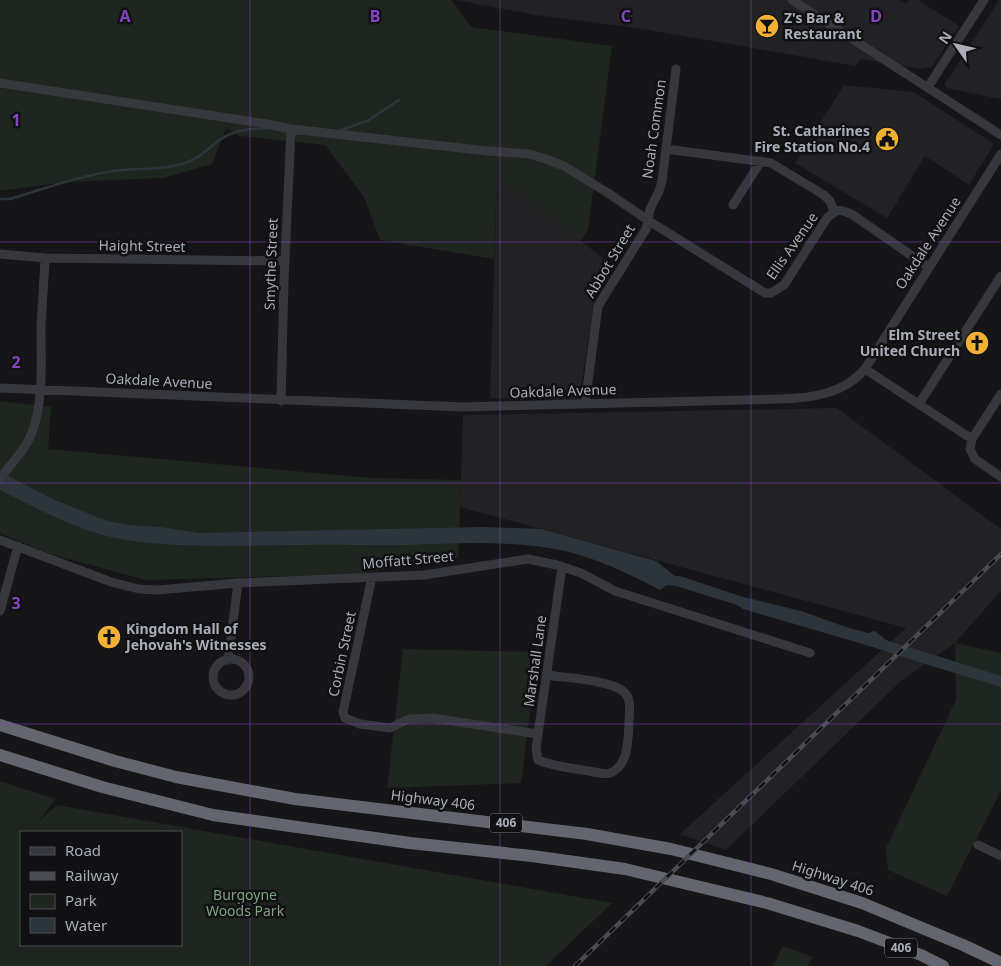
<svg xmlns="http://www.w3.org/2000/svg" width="1001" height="966" font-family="'Noto Sans',sans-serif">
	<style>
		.built { fill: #222225 }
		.green { fill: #1e261f; fill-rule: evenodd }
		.water { fill: #2c353c }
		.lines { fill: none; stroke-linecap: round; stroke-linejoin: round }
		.stream { stroke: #2c353c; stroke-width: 2.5 }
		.minor { stroke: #37383d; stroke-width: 9 }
		.highway { stroke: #63666e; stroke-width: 12 }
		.rail-casing { stroke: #4a4c52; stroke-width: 4.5 }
		.rail { stroke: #111113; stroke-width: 2.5; stroke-dasharray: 8; stroke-linecap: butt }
		.grid { fill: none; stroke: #8446be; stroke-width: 1; stroke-opacity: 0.55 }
		.labels { text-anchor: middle; stroke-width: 5; stroke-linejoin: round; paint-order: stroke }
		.shield { fill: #111113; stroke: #7b7e86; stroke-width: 1 }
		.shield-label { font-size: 12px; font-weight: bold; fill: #a8adb8 }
		.poi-label { font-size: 14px; font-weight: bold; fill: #a8adb8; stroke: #111113; text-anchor: start }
		.street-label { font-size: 14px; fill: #a8adb8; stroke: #111113 }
		.park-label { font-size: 14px; fill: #7fa381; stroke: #111113 }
		.grid-label { font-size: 16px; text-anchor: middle; font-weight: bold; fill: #8446be; stroke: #111113; stroke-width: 5; stroke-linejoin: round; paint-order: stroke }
	</style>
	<rect width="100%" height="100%" fill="#161618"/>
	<path class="built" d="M456 0H899L905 4 909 0H918L959 26 932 67 921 69 861 59 856 66 637 28 535 15Z
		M999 0H1001V99L946 88 945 84Z
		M844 85 914 92 994 144 969 185 925 156 887 218 795 163Z
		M497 177 612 265 595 296 579 400 490 398Z
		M837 408 1001 529V591L955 643 902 680 726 850 680 834 906 628 460 507 463 415Z"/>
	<path class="green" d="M0 0H451L471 27 612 46 588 230 581 241 497 178 494 259 380 240 364 197 325 145 240 136 226 128 212 164 164 178 64 182 0 191Z
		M0 401 51 407 48 449 372 478 461 480 458 557 359 574 145 580 48 553 0 533Z
		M955 643 1001 653V791L947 896 888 870 886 848 956 700Z
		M403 649 538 652 521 783 387 788Z
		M0 781 55 799 39 821 57 805 612 903 546 966H0ZM21 832H181V945H21Z
		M783 946 813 957 808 966H773Z"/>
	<path class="water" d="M0 472 55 500 107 521 129 525 160 527 199 533 483 527 541 529 656 561 675 576H680L743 597 801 611 846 627 868 633 875 631 886 640 1001 676V687L925 664 876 648 743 609 737 605 676 586 667 585 660 590C629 574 599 559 565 551 514 540 459 543 407 545 372 546 338 544 304 545 245 545 185 549 126 540 82 533 40 510 0 490Z"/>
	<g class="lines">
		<path class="stream" d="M339 131 369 120 399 100
			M0 199H10C47 188 84 174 122 170 144 168 169 170 190 161 203 156 210 146 221 139 236 129 252 129 269 128"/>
		<path class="minor" d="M792 0 1001 135
			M0 83 267 124 291 129 488 151 529 154 546 159 564 166 608 193 649 221 765 293H771L784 285 827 218C838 208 840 209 853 215L928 267
			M928 87 984 0
			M666 149 771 163 824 195 830 201 834 211
			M733 205 761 161
			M0 254 45 258 285 261
			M865 369 972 439
			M0 388 463 407 781 399C811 398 844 394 865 369L1001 154
			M1001 394 972 439 970 449 975 459 1001 477
			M281 401 284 281 291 129
			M585 404 598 306 646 229 650 209 659 191 662 181 676 69
			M919 404 1001 276
			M0 479C10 464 24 452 31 435 44 402 41 363 41 328 42 305 44 281 45 258
			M0 540 111 582 139 589 158 590 238 583 424 575 528 559 557 565 581 573 615 591 810 653
			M372 577 343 712 345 718 360 724 390 728 409 719 432 718 538 734
			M0 611 18 546
			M213 677a18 18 0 1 1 36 0a18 18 0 1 1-36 0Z
			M228 660 238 583
			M547 675C564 678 614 680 625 693 632 700 629 713 629 722 628 739 629 766 610 773 603 775 591 771 583 770 568 768 553 766 538 760L536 749 538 734 562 567
			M978 845 1001 856"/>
		<path class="highway" d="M0 725 115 761 176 777 295 799 587 834 671 849 771 874 862 903 963 945 1001 963
			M0 755 102 787 213 815 410 843 532 856 625 869 767 903 858 931 921 955 943 966"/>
		<g class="rail-casing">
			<path id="rail" d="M575 966 1001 554"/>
		</g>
		<use href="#rail" class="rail"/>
	</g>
	<path class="grid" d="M250 0V966M500 0V966M751 0V966M0 242H1001M0 483H1001M0 724H1001"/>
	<defs>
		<g id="bar-disc" transform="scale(1.25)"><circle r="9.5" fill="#f2b134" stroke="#111113"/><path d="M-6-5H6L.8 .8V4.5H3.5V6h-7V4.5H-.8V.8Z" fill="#111"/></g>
		<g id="civic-disc" transform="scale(1.25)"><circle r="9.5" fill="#f2b134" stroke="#111113"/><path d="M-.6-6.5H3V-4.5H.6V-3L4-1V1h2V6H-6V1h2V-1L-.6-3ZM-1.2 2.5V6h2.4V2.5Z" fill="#111"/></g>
		<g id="church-disc" transform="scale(1.25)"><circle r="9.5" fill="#f2b134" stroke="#111113"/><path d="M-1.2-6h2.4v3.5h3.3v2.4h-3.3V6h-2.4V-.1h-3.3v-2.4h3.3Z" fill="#111"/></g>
	</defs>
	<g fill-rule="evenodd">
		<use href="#bar-disc" x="767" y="26"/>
		<use href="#civic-disc" x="887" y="139"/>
		<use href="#church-disc" x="977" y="343"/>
		<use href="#church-disc" x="109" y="637"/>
	</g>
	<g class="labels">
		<g class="shield">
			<rect x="490" y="813.5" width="32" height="19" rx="4"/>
			<rect x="885" y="938.5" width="32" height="19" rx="4"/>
		</g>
		<g class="shield-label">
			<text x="506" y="827">406</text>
			<text x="901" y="952">406</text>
		</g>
		<g class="poi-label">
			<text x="784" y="23">Z's Bar &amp;<tspan x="784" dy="16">Restaurant</tspan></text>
			<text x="870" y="136" text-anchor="end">St. Catharines<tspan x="870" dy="16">Fire Station No.4</tspan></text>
			<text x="960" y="340" text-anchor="end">Elm Street<tspan x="960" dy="16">United Church</tspan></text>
			<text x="126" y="634">Kingdom Hall of<tspan x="126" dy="16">Jehovah's Witnesses</tspan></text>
		</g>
		<g class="street-label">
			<text transform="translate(654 129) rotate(-82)" y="5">Noah Common</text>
			<text transform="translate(928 243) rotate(-57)" y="5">Oakdale Avenue</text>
			<text transform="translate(142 246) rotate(1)" y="5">Haight Street</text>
			<text transform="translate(792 246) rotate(-55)" y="5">Ellis Avenue</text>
			<text transform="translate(610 261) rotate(-59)" y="5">Abbot Street</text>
			<text transform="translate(271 264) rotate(-88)" y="5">Smythe Street</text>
			<text transform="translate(159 381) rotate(3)" y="5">Oakdale Avenue</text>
			<text transform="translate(563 391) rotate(-2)" y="5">Oakdale Avenue</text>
			<text transform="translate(408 560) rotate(-5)" y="5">Moffatt Street</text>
			<text transform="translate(342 654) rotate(-78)" y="5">Corbin Street</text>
			<text transform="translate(535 661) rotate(-82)" y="5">Marshall Lane</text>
			<text transform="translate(433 800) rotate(7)" y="5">Highway 406</text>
			<text transform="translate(833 878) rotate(18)" y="5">Highway 406</text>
		</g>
		<g class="park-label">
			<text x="245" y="900">Burgoyne<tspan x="245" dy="16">Woods Park</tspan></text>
		</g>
	</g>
	<g class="grid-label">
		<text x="125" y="22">A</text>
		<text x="375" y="22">B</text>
		<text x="626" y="22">C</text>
		<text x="876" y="22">D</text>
		<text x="16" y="126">1</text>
		<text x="16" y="368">2</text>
		<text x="16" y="609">3</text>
	</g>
	<rect x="20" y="831" width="162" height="115" fill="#111113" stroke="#4d4f55"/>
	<rect x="30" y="847" width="25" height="8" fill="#37383d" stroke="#4d4f55"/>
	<text x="65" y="856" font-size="15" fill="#a8adb8">Road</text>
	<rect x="30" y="872" width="25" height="8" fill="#4a4c52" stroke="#4d4f55"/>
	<text x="65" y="881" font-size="15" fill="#a8adb8">Railway</text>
	<rect x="30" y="894" width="25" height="15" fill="#1e261f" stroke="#4d4f55"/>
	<text x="65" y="906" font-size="15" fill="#a8adb8">Park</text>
	<rect x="30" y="918" width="25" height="15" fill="#2c353c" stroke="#4d4f55"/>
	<text x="65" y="931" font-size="15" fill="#a8adb8">Water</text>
	<g transform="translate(956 45) rotate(304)" stroke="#111113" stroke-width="4" paint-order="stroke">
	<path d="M0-4L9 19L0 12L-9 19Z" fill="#a8adb8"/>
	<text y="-8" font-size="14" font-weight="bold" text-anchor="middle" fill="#a8adb8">N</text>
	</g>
</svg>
